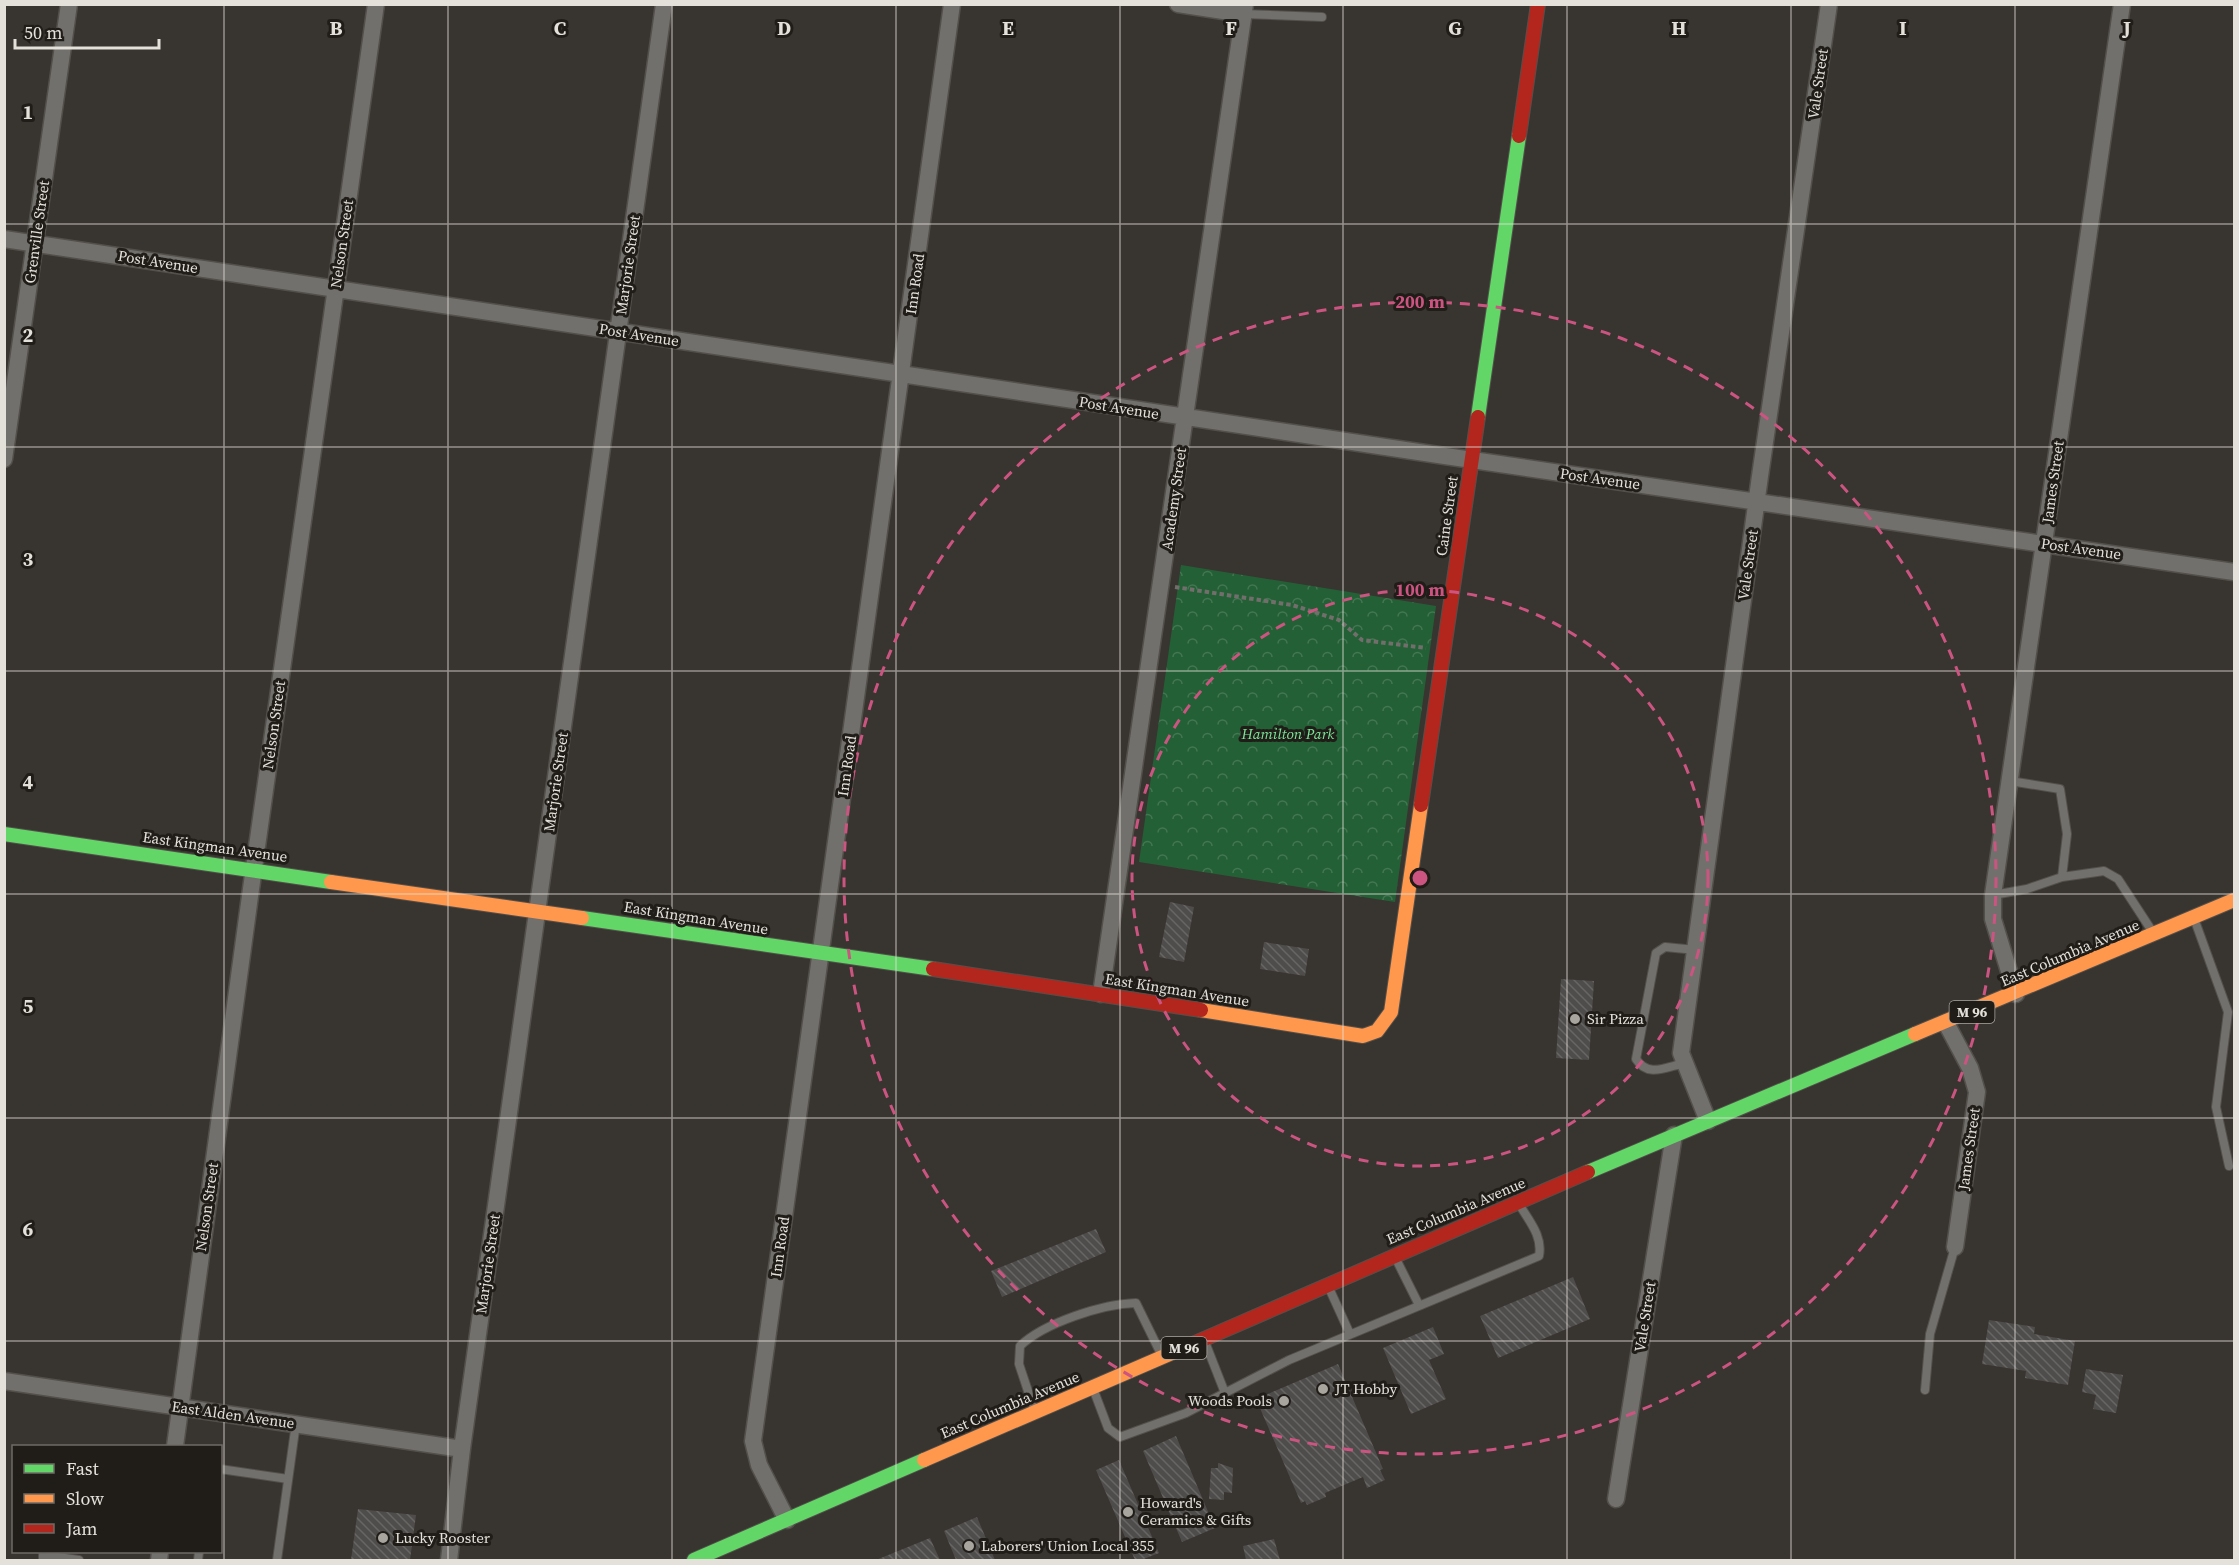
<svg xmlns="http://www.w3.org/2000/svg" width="2239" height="1565" font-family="'Source Serif 4',serif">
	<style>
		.park { fill: url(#park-crowns) }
		.building { fill: url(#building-back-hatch) }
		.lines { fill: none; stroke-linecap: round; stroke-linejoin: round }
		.lane-casing { stroke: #53504b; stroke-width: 10 }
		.street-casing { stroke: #53504b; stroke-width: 19 }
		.fast-casing { stroke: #53504b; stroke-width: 16 }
		.slow-casing { stroke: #53504b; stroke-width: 16 }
		.jam-casing { stroke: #53504b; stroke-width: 16 }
		.path { stroke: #716e6b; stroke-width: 4; stroke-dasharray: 4.5 3; stroke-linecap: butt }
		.lane { stroke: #72706c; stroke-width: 8 }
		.street { stroke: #72706c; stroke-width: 16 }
		.fast { stroke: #63d668; stroke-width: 14 }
		.slow { stroke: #ff974d; stroke-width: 14 }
		.jam { stroke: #b3261e; stroke-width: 14 }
		.grid { fill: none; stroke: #e4e0da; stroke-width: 1.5; stroke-opacity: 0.55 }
		.ring { fill: none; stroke: #cc5481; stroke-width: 3; stroke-dasharray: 10 8 }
		.poi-dot { fill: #a8a49e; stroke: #201d19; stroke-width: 2 }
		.labels { text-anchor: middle; stroke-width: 6; stroke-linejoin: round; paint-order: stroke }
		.shield { fill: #201d19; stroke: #a9a6a0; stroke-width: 1.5 }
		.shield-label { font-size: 14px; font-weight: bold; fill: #e4e0da }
		.street-label { font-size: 15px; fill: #e4e0da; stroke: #201d19 }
		.park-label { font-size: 15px; font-style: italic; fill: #7ae797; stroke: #201d19 }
		.poi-label { font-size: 15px; fill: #e4e0da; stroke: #201d19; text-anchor: start }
		.grid-label { font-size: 20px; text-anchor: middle; font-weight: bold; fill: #e4e0da; stroke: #201d19; stroke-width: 6; stroke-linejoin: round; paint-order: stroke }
		.centre { fill: #cc5481; stroke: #201d19; stroke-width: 3 }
		.ring-label { font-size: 18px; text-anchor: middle; font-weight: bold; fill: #cc5481; stroke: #201d19; stroke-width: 6; stroke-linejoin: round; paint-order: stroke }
	</style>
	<defs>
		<pattern id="park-crowns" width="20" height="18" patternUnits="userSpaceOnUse" patternTransform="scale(1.5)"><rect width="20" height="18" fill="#236036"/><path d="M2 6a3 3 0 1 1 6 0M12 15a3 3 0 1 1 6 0" fill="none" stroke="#437652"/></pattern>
		<pattern id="building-back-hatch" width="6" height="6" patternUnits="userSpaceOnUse" patternTransform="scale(1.5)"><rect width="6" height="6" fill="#4f4c4c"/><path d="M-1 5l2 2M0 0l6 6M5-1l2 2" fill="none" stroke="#686665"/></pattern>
	</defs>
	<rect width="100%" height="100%" fill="#383430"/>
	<path class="park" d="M1181 565 1436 606 1395 902 1139 862Z"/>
	<path class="building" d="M1170 902 1194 907 1184 962 1159 957Z
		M1264 942 1309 949 1305 976 1260 969Z
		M1561 979 1594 981 1589 1060 1556 1058Z
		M1096 1229 1106 1252 1002 1297 991 1271Z
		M1573 1277 1590 1319 1498 1358 1480 1316Z
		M1989 1320 2035 1327 2034 1334 2075 1341 2068 1385 2025 1378 2026 1371 1982 1364Z
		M1433 1327 1444 1354 1429 1360 1446 1399 1411 1414 1383 1348Z
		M1338 1364 1383 1469 1380 1470 1385 1480 1367 1488 1363 1477 1325 1493 1326 1497 1307 1505 1305 1501 1301 1503 1256 1399Z
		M2086 1369 2123 1375 2116 1413 2093 1409 2096 1395 2082 1392Z
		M1176 1436 1215 1528 1182 1542 1143 1451Z
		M1119 1460 1159 1553 1141 1560H1135L1096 1470Z
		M1218 1463 1233 1468 1232 1493 1224 1492V1500L1209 1499 1211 1468H1218Z
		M358 1509 416 1515 410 1560H351Z
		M977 1517 995 1560H956L944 1531Z
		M930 1538 940 1560H876Z
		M1274 1539 1280 1560H1246L1243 1546Z"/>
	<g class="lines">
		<g class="lane-casing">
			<path id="lane" d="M1243 14 1322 17
				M2010 781 2060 789 2067 834 2062 877
				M1993 895 2027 889 2062 877 2104 871 2118 879 2152 931
				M2195 921 2228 1012 2216 1107 2229 1166
				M1685 1063C1666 1067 1648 1078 1636 1059L1656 953 1665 947 1696 950
				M1396 1259 1419 1305
				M1329 1288 1350 1334
				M1205 1342 1225 1393
				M1925 1390 1930 1334 1955 1247
				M1094 1391 1108 1428 1120 1437 1186 1413 1289 1360 1539 1256C1543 1236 1529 1221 1519 1204
				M1034 1409 1019 1364 1020 1346C1044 1323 1102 1304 1136 1303L1161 1354
				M220 1469 288 1479
				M43 1560V1555L79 1560
				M198 1560 199 1552
				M277 1560 296 1423"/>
		</g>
		<g class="street-casing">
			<path id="street" d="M1178 4 1243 14
				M4 239 1445 456 2234 572
				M4 459 69 4
				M1101 994 1245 4
				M2016 994 1993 919V895L2122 4
				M1946 1023 1970 1068 1977 1092 1955 1247
				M1708 1121 1681 1053 1760 476 1829 4
				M4 1381 462 1449
				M175 1446 250 896 376 4
				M1616 1499 1674 1135
				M787 1520 759 1465 753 1441 952 4
				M159 1560 160 1552
				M449 1560 462 1449 664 4"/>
		</g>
		<g class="fast-casing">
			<path id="fast" d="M1478 417 1519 136
				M4 834 331 882
				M582 918 933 969
				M1588 1172 1915 1034
				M694 1560 924 1460"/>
		</g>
		<g class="slow-casing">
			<path id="slow" d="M331 882 582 918
				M1201 1010 1363 1036 1377 1031 1391 1012 1421 805
				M1915 1034 2234 900
				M924 1460 1188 1346"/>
		</g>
		<g class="jam-casing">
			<path id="jam" d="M1519 136 1538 4
				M1421 805 1478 417
				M933 969 1201 1010
				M1188 1346 1588 1172"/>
		</g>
		<path class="path" d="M1175 587 1292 605 1339 620 1362 640 1426 648"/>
		<use href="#lane" class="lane"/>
		<use href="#street" class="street"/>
		<use href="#fast" class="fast"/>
		<use href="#slow" class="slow"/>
		<use href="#jam" class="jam"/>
	</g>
	<path class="grid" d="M224 4V1560M448 4V1560M672 4V1560M896 4V1560M1120 4V1560M1343 4V1560M1567 4V1560M1791 4V1560M2015 4V1560M4 224H2234M4 447H2234M4 671H2234M4 894H2234M4 1118H2234M4 1341H2234"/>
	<g class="ring">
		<circle cx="1420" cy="878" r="288"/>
		<circle cx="1420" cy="878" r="576"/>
	</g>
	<g class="poi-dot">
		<circle cx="1575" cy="1019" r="6"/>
		<circle cx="1323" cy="1389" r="6"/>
		<circle cx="1284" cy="1401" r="6"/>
		<circle cx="1128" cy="1512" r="6"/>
		<circle cx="383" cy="1538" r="6"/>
		<circle cx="969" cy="1546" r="6"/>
	</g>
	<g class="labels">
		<g class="shield">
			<rect x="1949.5" y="1001" width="45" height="22" rx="4.5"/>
			<rect x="1161.5" y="1337" width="45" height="22" rx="4.5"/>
		</g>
		<g class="shield-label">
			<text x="1972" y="1017">M 96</text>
			<text x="1184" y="1353">M 96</text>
		</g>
		<g class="street-label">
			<text transform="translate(1818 84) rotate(-82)" y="5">Vale Street</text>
			<text transform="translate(37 232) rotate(-82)" y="5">Grenville Street</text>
			<text transform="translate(342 244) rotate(-82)" y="5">Nelson Street</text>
			<text transform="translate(158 262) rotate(9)" y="5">Post Avenue</text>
			<text transform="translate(628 265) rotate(-82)" y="5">Marjorie Street</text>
			<text transform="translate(915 284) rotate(-82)" y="5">Inn Road</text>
			<text transform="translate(639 335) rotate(9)" y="5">Post Avenue</text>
			<text transform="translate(1119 408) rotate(9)" y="5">Post Avenue</text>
			<text transform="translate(1600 479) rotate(8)" y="5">Post Avenue</text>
			<text transform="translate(2053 482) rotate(-82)" y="5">James Street</text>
			<text transform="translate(1174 499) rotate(-82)" y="5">Academy Street</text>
			<text transform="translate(1447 516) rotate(-82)" y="5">Caine Street</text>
			<text transform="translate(2081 549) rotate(8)" y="5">Post Avenue</text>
			<text transform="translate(1748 565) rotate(-82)" y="5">Vale Street</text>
			<text transform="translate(274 725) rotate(-82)" y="5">Nelson Street</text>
			<text transform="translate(847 766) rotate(-82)" y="5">Inn Road</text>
			<text transform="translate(556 782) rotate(-82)" y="5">Marjorie Street</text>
			<text transform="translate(215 847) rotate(8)" y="5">East Kingman Avenue</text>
			<text transform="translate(696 918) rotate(9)" y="5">East Kingman Avenue</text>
			<text transform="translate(2070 953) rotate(-23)" y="5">East Columbia Avenue</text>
			<text transform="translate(1177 990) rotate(9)" y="5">East Kingman Avenue</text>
			<text transform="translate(1969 1149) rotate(-82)" y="5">James Street</text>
			<text transform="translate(207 1207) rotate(-82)" y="5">Nelson Street</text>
			<text transform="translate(1456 1211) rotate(-23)" y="5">East Columbia Avenue</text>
			<text transform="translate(780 1247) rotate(-82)" y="5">Inn Road</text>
			<text transform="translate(488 1264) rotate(-82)" y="5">Marjorie Street</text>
			<text transform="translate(1645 1317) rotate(-81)" y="5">Vale Street</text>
			<text transform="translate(1010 1405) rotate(-23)" y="5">East Columbia Avenue</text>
			<text transform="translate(233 1415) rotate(8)" y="5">East Alden Avenue</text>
		</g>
		<g class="park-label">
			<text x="1288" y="739">Hamilton Park</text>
		</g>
		<g class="poi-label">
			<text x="1587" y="1024">Sir Pizza</text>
			<text x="1335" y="1394">JT Hobby</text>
			<text x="1272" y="1406" text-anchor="end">Woods Pools</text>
			<text x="1140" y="1508">Howard's<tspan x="1140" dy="17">Ceramics &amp; Gifts</tspan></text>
			<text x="395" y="1543">Lucky Rooster</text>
			<text x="981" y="1551">Laborers' Union Local 355</text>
		</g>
	</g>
	<g class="grid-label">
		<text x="336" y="35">B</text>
		<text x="560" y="35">C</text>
		<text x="784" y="35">D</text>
		<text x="1008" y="35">E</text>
		<text x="1231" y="35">F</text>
		<text x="1455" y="35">G</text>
		<text x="1679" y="35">H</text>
		<text x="1903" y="35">I</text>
		<text x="2127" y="35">J</text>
		<text x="28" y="119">1</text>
		<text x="28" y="342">2</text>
		<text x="28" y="566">3</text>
		<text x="28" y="789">4</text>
		<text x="28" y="1013">5</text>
		<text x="28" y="1236">6</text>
	</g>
	<circle cx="1420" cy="878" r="9" class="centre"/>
	<g class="ring-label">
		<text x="1420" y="308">200 m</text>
		<text x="1420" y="596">100 m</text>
	</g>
	<rect width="2239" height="1565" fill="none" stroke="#e4e0da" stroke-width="12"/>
	<rect x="12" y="1445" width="210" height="108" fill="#201d19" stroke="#6e6b66" stroke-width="1.5"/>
	<rect x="24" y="1464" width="30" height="9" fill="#63d668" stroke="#6e6b66" stroke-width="1.5"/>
	<text x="66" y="1475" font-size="18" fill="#e4e0da">Fast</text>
	<rect x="24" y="1494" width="30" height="9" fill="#ff974d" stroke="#6e6b66" stroke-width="1.5"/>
	<text x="66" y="1505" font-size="18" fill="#e4e0da">Slow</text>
	<rect x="24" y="1524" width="30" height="9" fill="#b3261e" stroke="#6e6b66" stroke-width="1.5"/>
	<text x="66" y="1535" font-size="18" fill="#e4e0da">Jam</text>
	<path d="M15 39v9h144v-9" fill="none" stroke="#e4e0da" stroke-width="3"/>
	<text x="24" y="39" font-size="18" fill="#e4e0da" stroke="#201d19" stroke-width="4.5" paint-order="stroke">50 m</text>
</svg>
